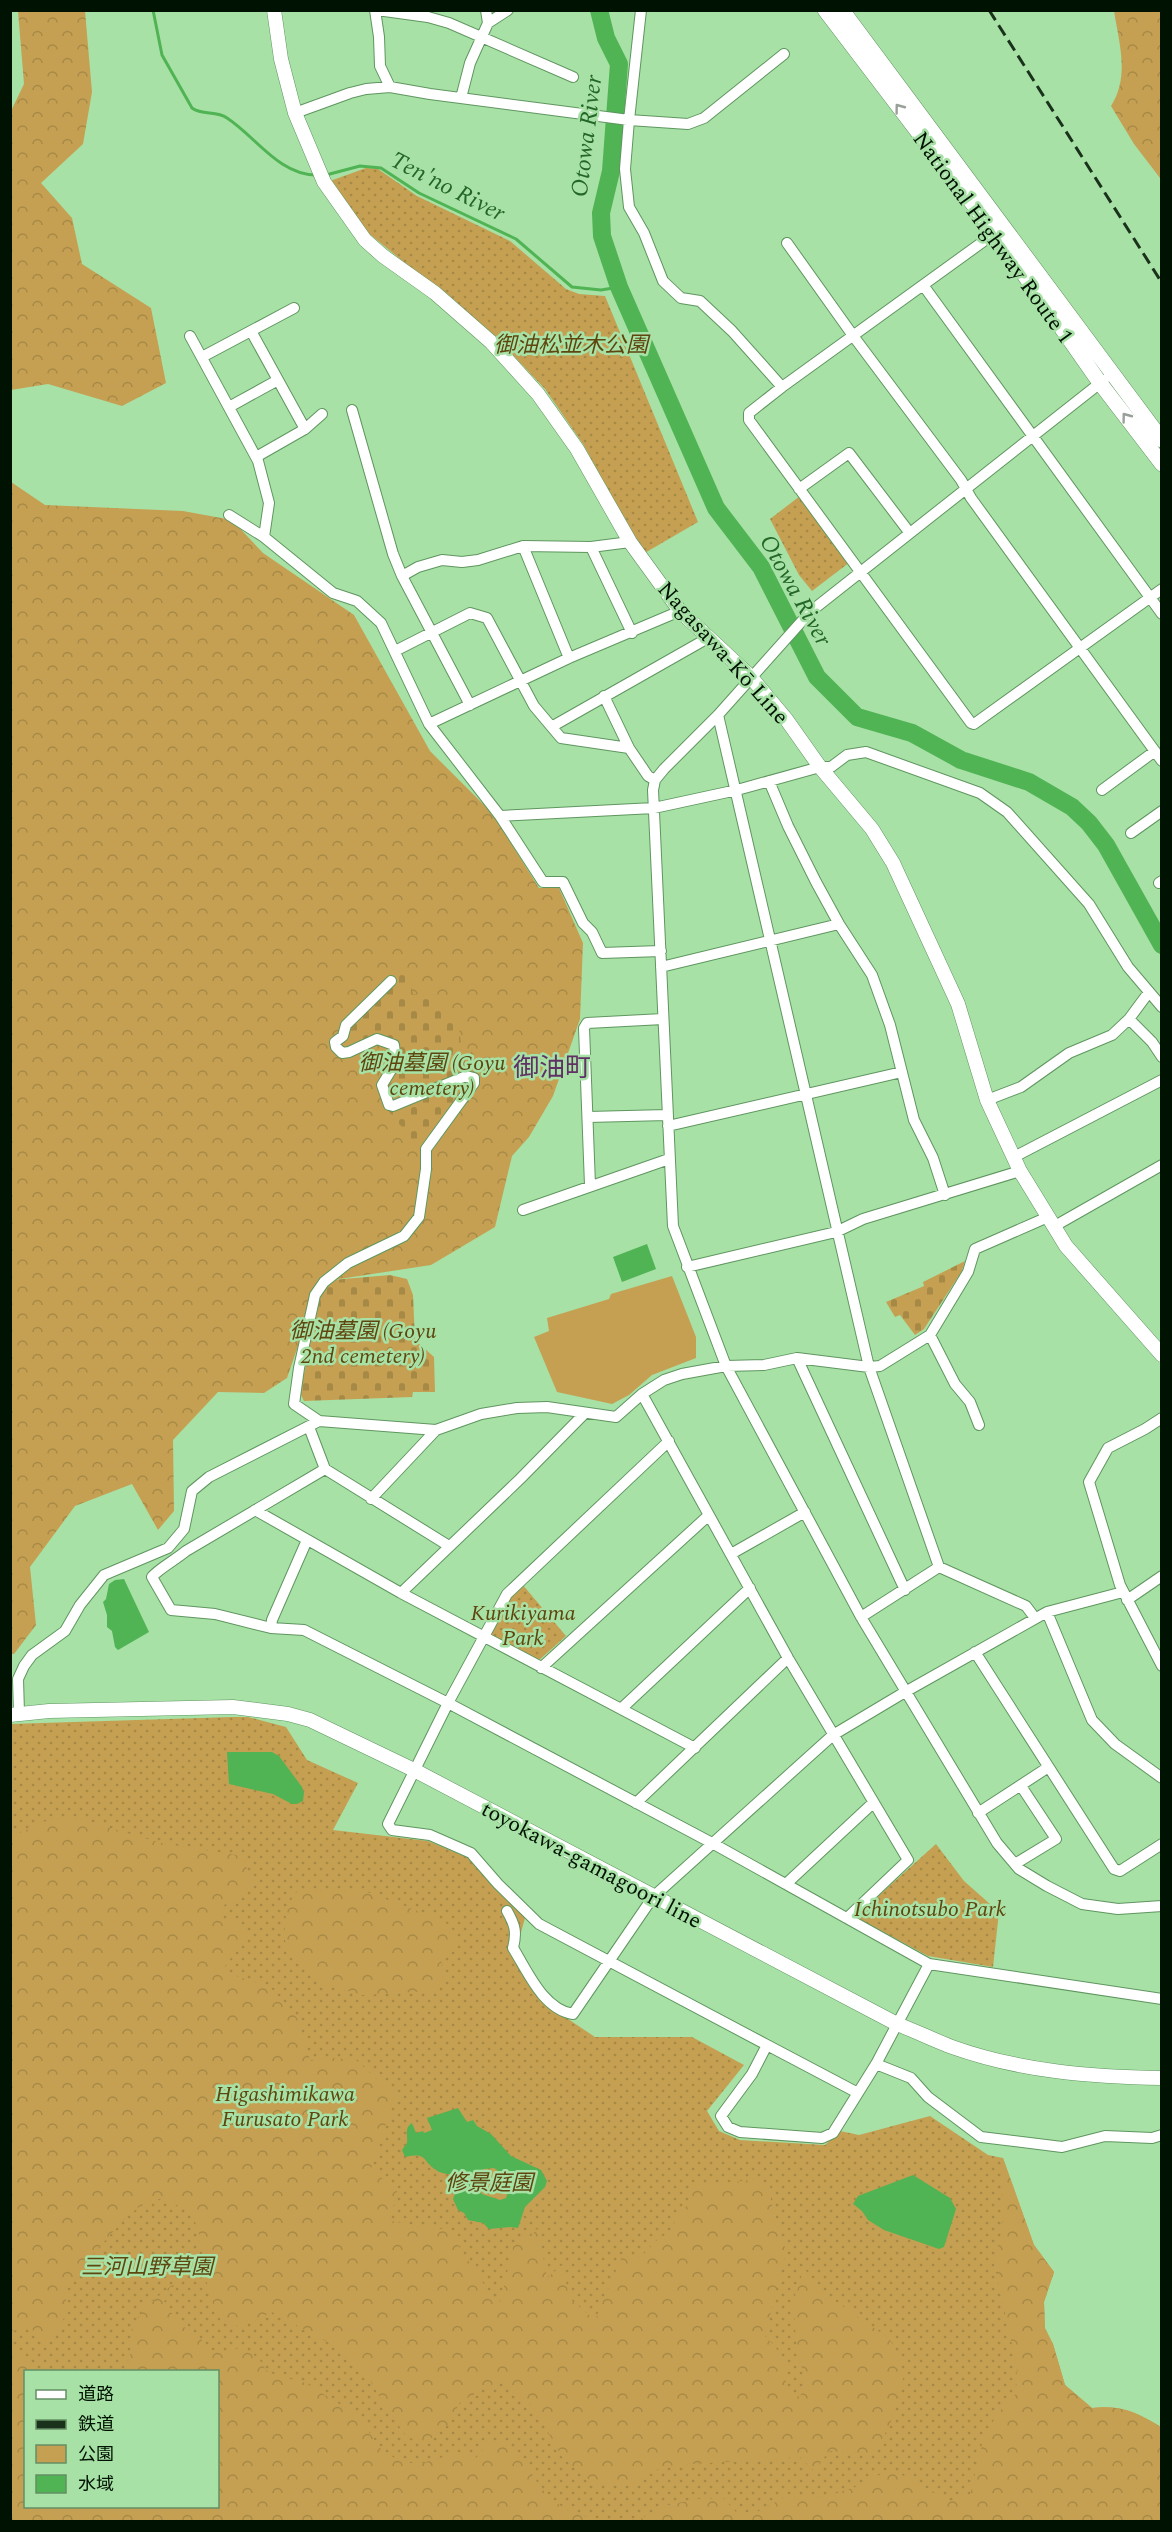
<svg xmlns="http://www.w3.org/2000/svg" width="1172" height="2532" font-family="Spectral,'Noto Sans JP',serif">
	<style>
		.green { fill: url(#green-dots); fill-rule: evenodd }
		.forest { fill: url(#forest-crowns) }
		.cemetery { fill: url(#cemetery-stones) }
		.pitch { fill: #c5a052 }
		.water { fill: #50b354; fill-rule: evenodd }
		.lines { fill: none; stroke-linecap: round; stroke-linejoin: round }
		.stream { stroke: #50b354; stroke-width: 3 }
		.river { stroke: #50b354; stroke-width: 18 }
		.minor-casing { stroke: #5f965f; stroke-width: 12 }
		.major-casing { stroke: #5f965f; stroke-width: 15 }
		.highway-casing { stroke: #5f965f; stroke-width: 16 }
		.minor { stroke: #fff; stroke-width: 10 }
		.major { stroke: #fff; stroke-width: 14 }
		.highway { stroke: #fff; stroke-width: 15 }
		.rail { stroke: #1a321b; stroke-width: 3; stroke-dasharray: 12 6; stroke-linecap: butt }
		.oneway { stroke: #99a099 }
		.labels { text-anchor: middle; stroke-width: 5; stroke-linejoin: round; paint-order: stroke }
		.street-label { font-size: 22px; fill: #001201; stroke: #a7e1a6 }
		.park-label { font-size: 22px; font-style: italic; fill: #5e460e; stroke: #a7e1a6 }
		.water-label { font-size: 24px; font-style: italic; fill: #246628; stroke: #a7e1a6 }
		.quarter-label { font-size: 26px; fill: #603164; stroke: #a7e1a6 }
	</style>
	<defs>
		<pattern id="green-dots" width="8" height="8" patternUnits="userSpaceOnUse" patternTransform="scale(1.5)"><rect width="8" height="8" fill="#c5a052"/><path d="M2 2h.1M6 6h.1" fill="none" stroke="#a78946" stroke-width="1.8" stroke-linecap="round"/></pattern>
		<pattern id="forest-crowns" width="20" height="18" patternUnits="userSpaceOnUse" patternTransform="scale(1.5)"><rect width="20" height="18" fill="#c5a052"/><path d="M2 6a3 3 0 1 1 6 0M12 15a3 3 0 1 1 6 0" fill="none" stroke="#a78946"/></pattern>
		<pattern id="cemetery-stones" width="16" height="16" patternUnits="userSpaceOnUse" patternTransform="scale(1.5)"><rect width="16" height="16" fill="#c5a052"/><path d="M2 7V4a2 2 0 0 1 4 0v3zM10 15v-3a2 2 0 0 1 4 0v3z" fill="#a78946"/></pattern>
	</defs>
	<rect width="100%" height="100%" fill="#a7e1a6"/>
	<path class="green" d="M366 168 378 169 417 196 510 241 566 289 579 294 605 296 698 522 643 554 583 444 545 389 496 337 367 232 330 181Z
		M800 496 850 562 812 591 799 575 770 519Z
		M522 1584 566 1636 538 1661 489 1635 509 1596Z
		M232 1717H248L286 1727 307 1760 358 1783 333 1830 428 1841 469 1858 525 1918 515 1954 544 2003 595 2037H692L744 2065 707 2111 719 2131 740 2140 825 2145 840 2131 859 2135 930 2116 988 2155 1003 2158 1034 2245 1054 2272 1044 2302 1045 2328 1053 2344 1065 2385 1092 2408C1121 2405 1137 2413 1161 2427V2521H11L10 1724ZM26 2372H218V2506H26Z
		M936 1844 964 1881 999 1912 993 1967 928 1956 855 1917Z"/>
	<path class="forest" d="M18 11H85L92 92 83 144 41 183 72 218 82 264 151 308 166 383 122 406 48 384 11 390 10 113 24 84Z
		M1114 11H1161L1160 178 1134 144 1111 106C1130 76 1119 43 1114 11Z
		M11 482 45 505 183 511 232 520 263 553 354 615 430 751 492 813 539 888H559L583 943 580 1019 553 1096 529 1137 512 1156 495 1227 431 1265 320 1282 287 1378 264 1393 218 1392 173 1440 174 1511 158 1530 132 1484 75 1506 30 1567 36 1625 14 1654H11Z
		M52 1818 80 1819 161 1843 242 1856 254 1887 221 1907V1917L239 1925 248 1936 221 1971 270 1987 298 2019 310 2060 335 2058 356 2060 395 2096 371 2169 397 2191 390 2221 448 2230 499 2307 514 2243 530 2237 538 2228 547 2278 562 2265 570 2299 595 2320 623 2254 640 2258 660 2237 671 2233 675 2221 687 2205 693 2183 706 2185 759 2179 771 2188V2202L786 2251 765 2336C784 2355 788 2365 785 2391L800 2397 806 2382 797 2351 793 2302 804 2268 822 2292 890 2339 904 2375 890 2425 873 2454 829 2451 814 2471 800 2457 663 2466 631 2486 594 2484 562 2457 534 2407 503 2379 460 2402 448 2425 429 2440 408 2438 387 2410 370 2380 346 2352 272 2312 241 2327 221 2321 209 2295 198 2229 191 2213 164 2198 146 2202 126 2217 65 2286 67 2314 48 2341 30 2328 11 2331V1837Z
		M297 1892H367L444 1921 455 1932 458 1945 441 1958 443 1974 440 1987 432 1991 362 1995 323 1984 287 1954C283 1935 283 1906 297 1892Z
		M1003 2158 1034 2245 1054 2272 1044 2302 1045 2329 1053 2344 1065 2385 1092 2408C1122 2405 1136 2412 1161 2427V2521H617L640 2519 664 2506 696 2499 723 2498 736 2512 755 2513 785 2497 822 2498 858 2486 891 2469 950 2501 970 2495 983 2440 997 2414 1016 2394 1017 2367 994 2264 1002 2230Z
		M176 2282 164 2302 180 2325 195 2333 211 2350 229 2353 242 2346 259 2359 266 2370 275 2375 306 2383 357 2415 383 2452 405 2463H422L461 2452 476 2458 491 2440 509 2444 549 2498 572 2513 605 2521H11V2352L23 2354 37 2371 26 2372V2506H218V2372L123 2371 130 2357 132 2326 146 2306Z"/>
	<path class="cemetery" d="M403 971 408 976 413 994H432L459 1028 461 1044C476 1054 482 1061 485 1079L420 1149 386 1108 379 1081 392 1062 390 1046 379 1042 350 1055 335 1039 340 1034 345 1020 395 974Z
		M965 1261 962 1271 924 1329 915 1335 900 1315 895 1317 886 1302 924 1286 923 1282Z
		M390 1275 407 1279 413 1295 415 1340 434 1357 435 1392H413L412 1397 304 1401 300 1393 321 1293 332 1280Z"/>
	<path class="pitch" d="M672 1276 696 1337V1358L652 1375 629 1395 612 1404 557 1392 534 1337 549 1331 547 1318 609 1299 611 1294Z"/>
	<path class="water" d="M647 1244 656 1269 622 1282 613 1257Z
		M124 1579 149 1632 118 1650 115 1647 112 1631 107 1627V1615L103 1602 106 1599 109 1584 115 1580Z
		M227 1752H272L279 1756 302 1787 304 1793 303 1801 297 1804H292L273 1794 229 1784Z
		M458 2108 467 2122 473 2120 477 2126 491 2134 511 2156 541 2170 547 2181 545 2187 525 2207 518 2228 511 2227 489 2229 483 2223 468 2220 464 2213 458 2210 453 2199 459 2183 456 2175C449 2174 441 2174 436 2170 421 2160 428 2152 405 2157L402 2150 407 2143C408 2135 404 2128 412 2123L416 2133 423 2131 424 2133 432 2130 427 2118ZM494 2168 502 2174 509 2188 506 2198 500 2200 482 2194 476 2185 478 2173 484 2169Z
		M913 2175 950 2198 956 2209 944 2247 939 2249 884 2230 868 2220 862 2211 853 2204 858 2196Z"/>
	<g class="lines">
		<path class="stream" d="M153 10 162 55 192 108C203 116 216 110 227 118 255 136 279 175 316 175
			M326 175 360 166 381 168 419 193 516 239 572 287 601 290 619 287"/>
		<path class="river" d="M599 10 606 38 619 64 611 171 601 213 602 236 619 287 716 508 761 567 817 677 857 717 912 733 961 760 1029 782 1072 807 1089 823 1106 845 1162 945"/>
		<g class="minor-casing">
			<path id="minor" d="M375 10 379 37 380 66 390 87
				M377 10 428 17 449 23 573 77
				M488 23 508 10
				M461 98 470 63 488 23 486 10
				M295 113 350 93 366 89 390 87 430 94 629 120 641 10
				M995 233 782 387 749 413V420L971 723 974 724 1162 589
				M787 243 854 337 961 480 971 498 1162 761
				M923 285 1162 614
				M251 331 305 429
				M190 336 258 461 269 503 264 537
				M202 357 294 308
				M1104 380 810 612 718 715 664 769 655 780 653 790 673 1226 726 1366 861 1617 997 1843 1019 1869 1047 1886 1082 1904 1118 1909 1162 1906
				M782 387 732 331 700 301 681 298 663 281 644 233 629 207 625 169 629 120 688 124 704 118 784 54
				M229 407 278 380
				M352 410 393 554 402 576 470 705
				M256 457 305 429 322 414
				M799 489 849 453 909 532
				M229 515 264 537 333 593 357 601 381 623 429 724 500 816
				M523 546 569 658
				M591 547 632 633
				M402 576 418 567 442 560 462 562 478 560 523 546 591 547 630 542
				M395 651 470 613 487 618 534 706 561 738 629 748 648 776 655 780
				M604 696 629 748
				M718 715 869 1367 939 1567 1026 1606 1035 1618
				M429 724 569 658 680 611
				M553 726 708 638
				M769 781 788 826 816 882 839 924 872 975 890 1025 914 1120 933 1158 945 1195
				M1102 790 1155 751
				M1131 833 1162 811
				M1159 883 1162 881
				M661 951 602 953 592 932 583 923 563 882H543L500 816 654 808 737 790 820 767H831L847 755 866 752 980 793 1007 812 1089 904 1128 967 1162 1007
				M661 967 839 924
				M391 981 346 1025 343 1036 335 1042 336 1047 342 1053 349 1052 377 1039 394 1045 396 1062 382 1085 389 1105 393 1106 466 1076 474 1078V1083L426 1149V1169L419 1217 404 1236 348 1263 324 1282 315 1295 299 1368 294 1404 319 1421 436 1430 481 1414 517 1408 547 1407 616 1417 642 1394 664 1380 682 1374 726 1366 764 1365 797 1358 869 1367 880 1366 930 1335 968 1272 975 1249 1048 1217
				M1129 1019 1152 1042 1162 1057
				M987 1100 1021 1087 1069 1053 1112 1035 1129 1019 1149 992
				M588 1117 667 1115
				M668 1126 902 1072
				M1014 1157 1162 1080
				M590 1185 584 1028 587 1023 663 1019
				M523 1210 669 1159
				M1053 1227 1162 1165
				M687 1267 836 1232 863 1219 1020 1171
				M930 1335 955 1384 970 1402 979 1425
				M797 1358 905 1590
				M642 1394 788 1658 908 1860 847 1918
				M1162 1418 1145 1429 1108 1448 1089 1482 1120 1585 1162 1666
				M309 1427 325 1469
				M371 1499 436 1430
				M255 1510 401 1593 695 1748
				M307 1540 272 1620 271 1628 304 1630 448 1703 507 1594 669 1441
				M731 1554 805 1512
				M401 1593 520 1479 585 1413
				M1127 1600 1162 1576
				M1047 1612 1092 1720 1115 1744 1162 1778
				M861 1617 939 1567
				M271 1628 215 1614 171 1610 152 1577C157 1570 178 1558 186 1551L325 1469 449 1546
				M975 1652 1114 1869 1120 1871 1162 1844
				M541 1668 709 1515
				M621 1709 750 1588
				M19 1713 18 1679 24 1666 32 1655 65 1631 80 1605 104 1575 168 1548 184 1529 192 1491 209 1477 319 1421
				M636 1803 788 1658
				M978 1813 1047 1768
				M1015 1864 1056 1839 1021 1786
				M786 1884 873 1803
				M507 1911C515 1925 517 1932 513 1948 528 1972 543 2009 573 2014L653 1897 833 1735 905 1692 1047 1612 1123 1592
				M929 1964 876 2064 833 2133 822 2138 740 2132 728 2127 721 2116 752 2074 767 2045 539 1924 498 1884 471 1853 430 1835 392 1830 388 1824 448 1703 712 1843 929 1964 1162 1999
				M767 2045 858 2093
				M876 2064 911 2078 928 2097 981 2137 1062 2147 1105 2136 1152 2138 1162 2135"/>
		</g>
		<g class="major-casing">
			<path id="major" d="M274 10 281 59 295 113 324 182 365 240 383 256 435 293 491 342 538 394 577 449 630 542 680 611 750 676 786 719 820 767 872 829 893 863 958 1004 987 1100 1020 1171 1066 1246 1162 1355
				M10 1715 49 1711 233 1707 288 1714 310 1720 414 1770 897 2024C915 2031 934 2040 952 2047 1019 2071 1091 2077 1162 2078"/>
		</g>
		<g class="highway-casing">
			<path id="highway" d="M825 10 995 233 1100 383 1162 464
				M842 10 1162 440"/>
		</g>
		<use href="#minor" class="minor"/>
		<use href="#major" class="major"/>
		<use href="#highway" class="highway"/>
		<path class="rail" d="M989 10 1162 283"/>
	</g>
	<defs><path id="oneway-chevron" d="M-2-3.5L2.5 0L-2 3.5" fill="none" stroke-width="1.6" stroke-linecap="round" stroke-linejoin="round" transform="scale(1.5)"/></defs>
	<g class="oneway">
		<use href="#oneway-chevron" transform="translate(899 108) rotate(-127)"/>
		<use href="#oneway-chevron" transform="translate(1126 417) rotate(-127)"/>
	</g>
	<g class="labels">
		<g class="street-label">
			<text transform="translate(994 237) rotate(54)" y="8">National Highway Route 1</text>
			<text transform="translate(724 652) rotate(48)" y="8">Nagasawa-Kō Line</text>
			<text transform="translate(592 1864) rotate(28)" y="8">toyokawa-gamagoori line</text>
		</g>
		<g class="park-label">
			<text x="571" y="352">御油松並木公園</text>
			<text x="432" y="1070">御油墓園 (Goyu<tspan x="432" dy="25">cemetery)</tspan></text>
			<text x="363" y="1338">御油墓園 (Goyu<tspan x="363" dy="25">2nd cemetery)</tspan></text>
			<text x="523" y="1620">Kurikiyama<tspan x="523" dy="25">Park</tspan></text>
			<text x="930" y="1916">Ichinotsubo Park</text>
			<text x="285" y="2101">Higashimikawa<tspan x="285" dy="25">Furusato Park</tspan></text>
			<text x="489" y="2190">修景庭園</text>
			<text x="147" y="2274">三河山野草園</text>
		</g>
		<g class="water-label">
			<text transform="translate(586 136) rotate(-83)" y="8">Otowa River</text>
			<text transform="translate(448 186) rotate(27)" y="8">Ten'no River</text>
			<text transform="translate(796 590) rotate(61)" y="8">Otowa River</text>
		</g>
		<g class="quarter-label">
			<text x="552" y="1076">御油町</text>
		</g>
	</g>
	<rect width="1172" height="2532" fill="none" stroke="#001201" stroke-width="24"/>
	<rect x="24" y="2370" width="195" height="138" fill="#a7e1a6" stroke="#648e64" stroke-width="1.5"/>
	<rect x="36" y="2390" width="30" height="9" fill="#ffffff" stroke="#648e64" stroke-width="1.5"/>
	<text x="78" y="2400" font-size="18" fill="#001201">道路</text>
	<rect x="36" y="2420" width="30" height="9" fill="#1a321b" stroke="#648e64" stroke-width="1.5"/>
	<text x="78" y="2430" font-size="18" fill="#001201">鉄道</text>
	<rect x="36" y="2445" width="30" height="18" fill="#c5a052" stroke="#648e64" stroke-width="1.5"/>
	<text x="78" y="2460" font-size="18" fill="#001201">公園</text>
	<rect x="36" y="2475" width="30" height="18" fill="#50b354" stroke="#648e64" stroke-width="1.5"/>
	<text x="78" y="2490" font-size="18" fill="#001201">水域</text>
</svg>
